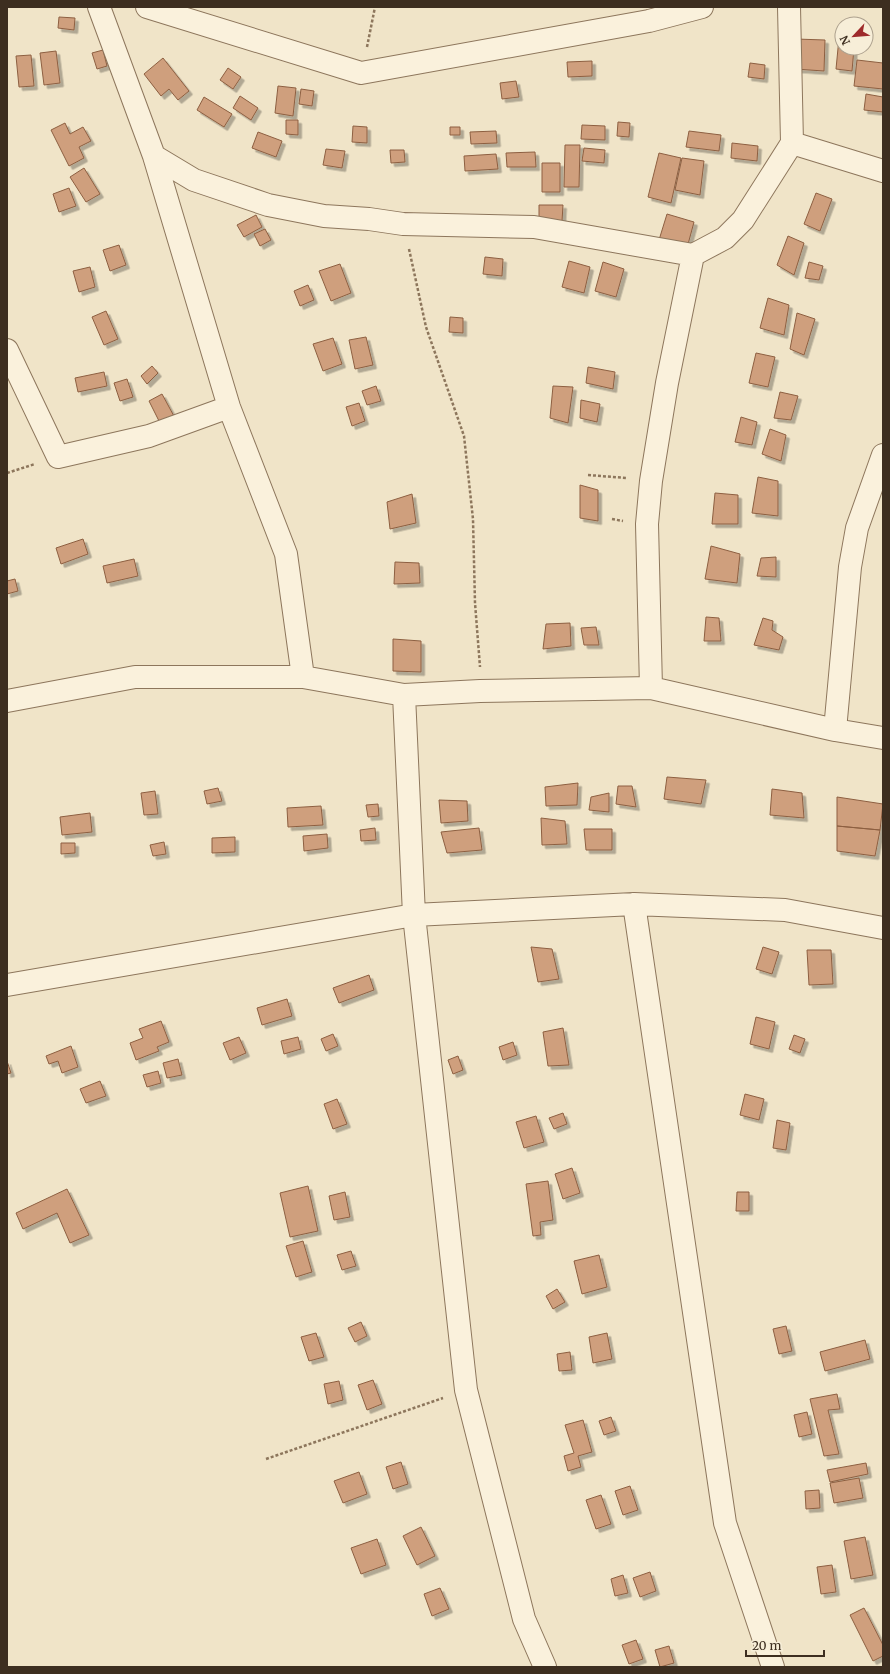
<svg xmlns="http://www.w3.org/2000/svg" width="890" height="1674" font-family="Merriweather,serif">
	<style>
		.building { fill: #cf9f7d; stroke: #8d5f41; filter: url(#shadow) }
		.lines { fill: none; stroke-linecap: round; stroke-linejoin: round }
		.minor-casing { stroke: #8d765c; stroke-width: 24 }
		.path { stroke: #8d765c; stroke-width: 2.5; stroke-dasharray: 3 2; stroke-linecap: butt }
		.minor { stroke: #faf1dc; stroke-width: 22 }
	</style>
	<defs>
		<filter id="shadow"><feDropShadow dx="3.5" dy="3.5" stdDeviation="0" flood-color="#0004"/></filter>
	</defs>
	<rect width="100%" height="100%" fill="#f0e4c8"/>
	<path class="building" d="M59 17 75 18 74 30 58 28Z
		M839 38H842V48H854L852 71 836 69Z
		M796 39 825 40 824 71 795 69Z
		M103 50 107 66 97 69 92 53Z
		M56 51 60 83 44 85 40 53Z
		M31 55 34 86 19 87 16 56Z
		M163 58 189 91 178 100 169 89 161 96 144 74Z
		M857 60 883 63V89L854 86Z
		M592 61V76L568 77 567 62Z
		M750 63 765 65 764 79 748 77Z
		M228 68 241 77 233 89 220 80Z
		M516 81 519 97 502 99 500 83Z
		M278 86 296 88 293 116 275 113Z
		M301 89 314 91 312 106 299 104Z
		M866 94 883 97V112L864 110Z
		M240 96 258 108 251 120 233 108Z
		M204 97 232 114 224 127 197 110Z
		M286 120H298V135L286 134Z
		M618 122 630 123 629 137 617 136Z
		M65 123 70 134 83 127 91 141 79 147 84 158 69 166 51 130Z
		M582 125 605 126V140L581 139Z
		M353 126 367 127V143L352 142Z
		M450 127H460V135H450Z
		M496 131 497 143 471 144 470 132Z
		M689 131 721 135 719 151 686 147Z
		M258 132 282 141 276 157 252 148Z
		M732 143 758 146 757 161 731 158Z
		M565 145H580L579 187H564Z
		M584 148 605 150 604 163 582 161Z
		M326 149 345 151 342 168 323 165Z
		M390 150H404L405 162 391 163Z
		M535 152 536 167H507L506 153Z
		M659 153 681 158 671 203 648 197Z
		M496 154 498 169 465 171 464 156Z
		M682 158 704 161 700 195 675 190Z
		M542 163H560V192H542Z
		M84 168 100 194 86 202 70 177Z
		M69 188 76 206 59 212 53 194Z
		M816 193 832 199 820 231 804 224Z
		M539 205H563L562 221 539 220Z
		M667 214 694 222 687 248 659 240Z
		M256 215 262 227 244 237 237 225Z
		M265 229 271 240 260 246 254 234Z
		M788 236 804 243 794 275 777 265Z
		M119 245 126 265 110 271 103 250Z
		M485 257 503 259 502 276 483 274Z
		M569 261 590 267 584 293 562 287Z
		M603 262 624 269 616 297 595 291Z
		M809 262 823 266 819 280 805 278Z
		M340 264 351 293 331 301 319 271Z
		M90 267 95 287 79 292 73 271Z
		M308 285 314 300 300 306 294 291Z
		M768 298 789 305 784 335 760 328Z
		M106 311 118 339 104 345 92 317Z
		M797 313 815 319 804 355 790 349Z
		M450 317 463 318V333L449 332Z
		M366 337 373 365 355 369 349 340Z
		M333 338 342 364 323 371 313 344Z
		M756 353 775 357 768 387 749 383Z
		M152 366 158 373 147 384 141 376Z
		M588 367 615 372 613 389 586 383Z
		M104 372 107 386 78 392 75 378Z
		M127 379 133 397 120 401 114 383Z
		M376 386 381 401 367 405 362 391Z
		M553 386 573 387 568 423 550 418Z
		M780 392 798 396 791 420 774 418Z
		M162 394 175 418 161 425 149 401Z
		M581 400 600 404 597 422 580 418Z
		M359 403 365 421 352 426 346 407Z
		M741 417 757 422 752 445 735 442Z
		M770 429 786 435 781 461 762 454Z
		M758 477 778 481V516L752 513Z
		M580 485 598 490V521L580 518Z
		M715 493 738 495V524H712Z
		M412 494 416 523 390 529 387 502Z
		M83 539 88 554 61 564 56 548Z
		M711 546 740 554 737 583 705 579Z
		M776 557V577L757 576 761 558Z
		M134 559 138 576 107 583 103 566Z
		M395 562 419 563 420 583 394 584Z
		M15 579 18 591 7 594V581Z
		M706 617 719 618 721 641H704Z
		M763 618 773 621 772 630 783 637 779 650 754 645Z
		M570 623 571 646 543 649 546 624Z
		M596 627 599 645H584L581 628Z
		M393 639 421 641V672L393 671Z
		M667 777 706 780 701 804 664 799Z
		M578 783 577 805 546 806 545 787Z
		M618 786H632L636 807 616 804Z
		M218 788 222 801 207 804 204 791Z
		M772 789 802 793 804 818 770 815Z
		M155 791 158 814 144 815 141 793Z
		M609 793V812L589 810 591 797Z
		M837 797 883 804 880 830 837 826Z
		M439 800 467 801 468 821 441 823Z
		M378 804 379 816 368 817 366 805Z
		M321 806 323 825 288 827 287 808Z
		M90 813 92 832 62 835 60 817Z
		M541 818 565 821 567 844 542 845Z
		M837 826 880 830 875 856 837 851Z
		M375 828 376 840 361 841 360 830Z
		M479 828 482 850 447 853 441 832Z
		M584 829H612V850H586Z
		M327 834 328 848 304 851 303 836Z
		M235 837V852L212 853V838Z
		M164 842 166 854 153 856 150 845Z
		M61 843H75V853L61 854Z
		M531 947 552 949 559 979 538 982Z
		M763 947 779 952 772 974 756 969Z
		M807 950H831L833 984 809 985Z
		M369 975 374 990 339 1003 333 988Z
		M287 999 292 1016 262 1025 257 1008Z
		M756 1017 775 1022 769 1049 750 1044Z
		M161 1021 169 1042 157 1047 159 1051 136 1060 130 1043 143 1038 139 1029Z
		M563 1028 569 1065 548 1066 543 1032Z
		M333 1034 338 1046 326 1051 321 1039Z
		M794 1035 805 1039 800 1053 789 1049Z
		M239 1037 246 1053 230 1060 223 1043Z
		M298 1037 301 1049 284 1054 281 1041Z
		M513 1042 517 1055 503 1060 499 1047Z
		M71 1046 78 1067 62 1073 58 1061 49 1064 46 1056Z
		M458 1056 463 1070 453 1074 448 1060Z
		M178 1059 182 1075 167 1078 163 1063Z
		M7 1061 11 1073 7 1074Z
		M158 1071 161 1083 147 1087 143 1075Z
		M100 1081 106 1096 86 1103 80 1089Z
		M745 1094 764 1099 759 1120 740 1115Z
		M337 1099 347 1124 333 1129 324 1104Z
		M563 1113 567 1124 554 1129 549 1118Z
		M536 1116 544 1142 524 1148 516 1122Z
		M777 1120 790 1123 786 1150 773 1148Z
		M572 1168 580 1193 563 1199 555 1174Z
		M548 1181 553 1220 540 1222 541 1235 533 1236 526 1184Z
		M308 1186 318 1231 290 1237 280 1193Z
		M67 1189 89 1235 70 1243 57 1213 23 1229 16 1213Z
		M345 1192 350 1217 334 1220 329 1196Z
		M737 1192H749V1211H736Z
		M303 1241 312 1272 296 1277 286 1246Z
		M351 1251 356 1266 342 1270 337 1255Z
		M599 1255 607 1287 582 1294 574 1261Z
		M557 1289 565 1302 553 1309 546 1296Z
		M361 1322 367 1336 355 1342 348 1328Z
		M786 1326 792 1351 779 1354 773 1329Z
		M316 1333 324 1357 309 1361 301 1337Z
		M607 1333 612 1359 593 1363 589 1337Z
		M865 1340 870 1359 825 1371 820 1352Z
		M570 1352 572 1370 559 1371 557 1354Z
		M373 1380 382 1404 367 1410 358 1385Z
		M339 1381 343 1400 328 1404 324 1384Z
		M837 1394 840 1409 828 1410 839 1454 824 1456 810 1399Z
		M807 1412 812 1434 799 1437 794 1415Z
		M611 1417 616 1431 604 1435 599 1421Z
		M583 1420 592 1452 578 1456 581 1467 568 1471 564 1456 574 1453 565 1425Z
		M401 1462 408 1484 393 1489 386 1467Z
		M866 1463 868 1474 830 1482 827 1470Z
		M359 1472 367 1494 343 1503 334 1481Z
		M859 1478 863 1498 834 1503 830 1483Z
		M630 1486 638 1510 623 1515 615 1491Z
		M819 1490 820 1508 806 1509 805 1491Z
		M601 1495 611 1524 596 1529 586 1500Z
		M421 1527 435 1556 417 1565 403 1536Z
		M865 1537 873 1575 851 1579 844 1541Z
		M377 1539 386 1565 361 1574 351 1548Z
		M832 1565 836 1592 821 1594 817 1567Z
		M650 1572 656 1591 640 1597 633 1578Z
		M623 1575 628 1593 615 1596 611 1579Z
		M440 1588 449 1609 432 1616 424 1594Z
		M864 1608 883 1645V1656L873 1661 850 1615Z
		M636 1640 643 1659 629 1664 622 1645Z
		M669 1646 674 1663 660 1667 655 1650Z"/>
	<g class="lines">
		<g class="minor-casing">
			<path id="minor" d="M99 7 154 156 229 407 286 554 303 677
				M147 7 361 73 649 21 702 7
				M792 143 883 171
				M154 156 194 180 268 205 324 216 369 219 403 224 534 227 693 255 667 383 651 481 647 524 651 688
				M693 255 725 238 743 220 792 143 789 7
				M7 350 58 457 149 436 229 407
				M404 695 414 915 466 1390 524 1619 545 1667
				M7 701 135 677H303L404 695 480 691 651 688 835 730 883 738
				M835 730 850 567 857 528 883 455
				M634 904 725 1523 773 1667
				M7 985 414 915 634 904 785 910 883 928"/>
		</g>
		<path class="path" d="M367 47 375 7
			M409 249 426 327 464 436 473 519 475 603 480 667
			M7 473 35 464
			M588 475 627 478
			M612 519 623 521
			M266 1459 443 1398"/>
		<use href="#minor" class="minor"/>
	</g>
	<rect width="890" height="1674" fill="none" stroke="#3d2e20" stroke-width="16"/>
	<g transform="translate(854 36) rotate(244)"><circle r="19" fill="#f7eed8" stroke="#ada18e"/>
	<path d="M0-3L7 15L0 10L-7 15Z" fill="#9e2a2b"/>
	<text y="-6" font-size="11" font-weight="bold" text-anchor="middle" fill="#3d2e20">N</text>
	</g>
	<path d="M746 1650v6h78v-6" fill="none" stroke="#3d2e20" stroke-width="2"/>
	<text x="752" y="1650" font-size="12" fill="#3d2e20" stroke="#f7eed8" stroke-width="3" paint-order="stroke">20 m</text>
</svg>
